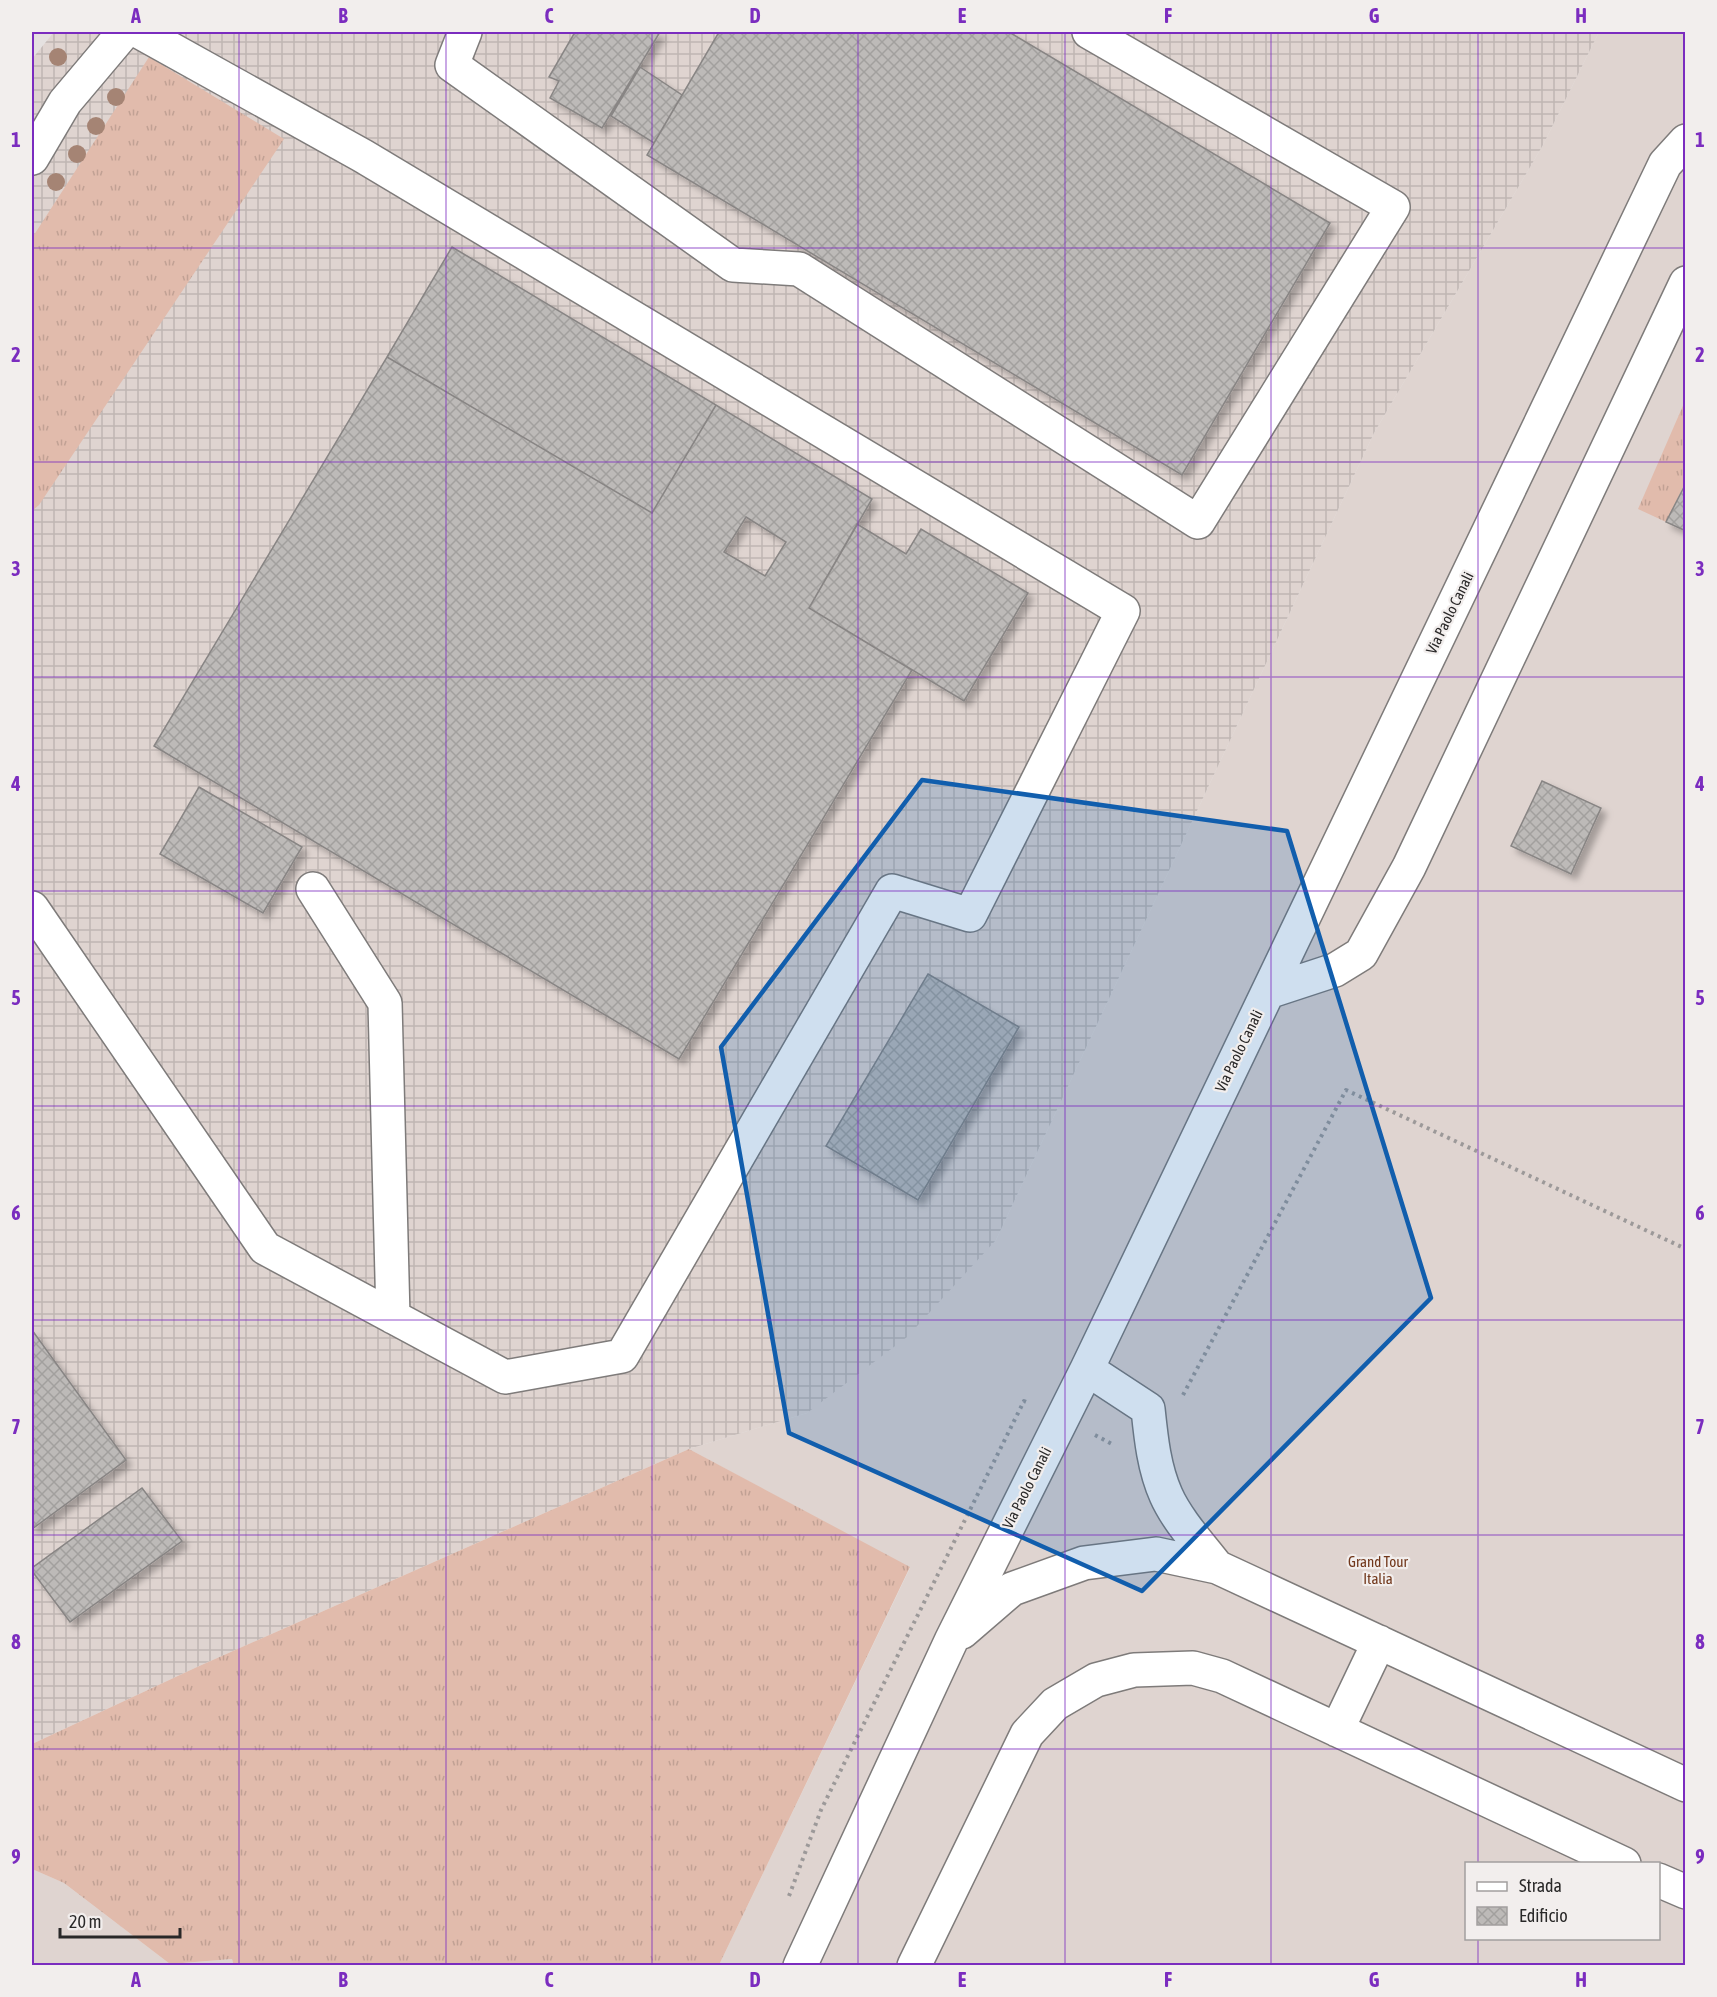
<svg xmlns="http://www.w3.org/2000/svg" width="1717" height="1997" font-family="'Asap Condensed',sans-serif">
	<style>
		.built { fill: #dfd4d0; fill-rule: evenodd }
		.industrial { fill: url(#industrial-grid) }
		.grass { fill: url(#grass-tufts) }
		.building { fill: url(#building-cross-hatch); stroke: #888584; stroke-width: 1.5; fill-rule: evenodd; filter: url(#shadow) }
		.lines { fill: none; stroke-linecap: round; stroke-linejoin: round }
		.minor-casing { stroke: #7e7b7a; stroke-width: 36 }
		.path { stroke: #9c9999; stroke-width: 4; stroke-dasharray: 3 4.5; stroke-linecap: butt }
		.minor { stroke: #fff; stroke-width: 33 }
		.tree { fill: #a58474 }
		.marked { fill: #115ead; fill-opacity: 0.2; stroke: #115ead; stroke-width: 4.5; stroke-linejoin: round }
		.grid { fill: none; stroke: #7b2cbf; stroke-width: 1.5; stroke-opacity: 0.55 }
		.labels { text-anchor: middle; stroke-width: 4.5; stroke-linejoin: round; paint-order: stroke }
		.street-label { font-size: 15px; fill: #292828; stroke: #f2eeed }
		.park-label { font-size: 15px; fill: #71371b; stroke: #f2eeed }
		.neatline { fill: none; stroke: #7b2cbf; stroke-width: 2 }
		.grid-label { font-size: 20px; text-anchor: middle; font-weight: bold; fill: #7b2cbf }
	</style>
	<defs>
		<pattern id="industrial-grid" width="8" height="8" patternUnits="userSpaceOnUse" patternTransform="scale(1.5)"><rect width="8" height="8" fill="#dfd4d0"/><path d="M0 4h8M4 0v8" fill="none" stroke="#bfb6b3"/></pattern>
		<pattern id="grass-tufts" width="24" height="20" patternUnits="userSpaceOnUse" patternTransform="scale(1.5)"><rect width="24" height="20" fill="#e1bbac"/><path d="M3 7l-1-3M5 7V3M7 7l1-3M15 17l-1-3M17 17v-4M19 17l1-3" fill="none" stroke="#c1a194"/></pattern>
		<pattern id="building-cross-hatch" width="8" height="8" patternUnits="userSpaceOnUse" patternTransform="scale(1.5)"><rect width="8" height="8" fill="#bdbab8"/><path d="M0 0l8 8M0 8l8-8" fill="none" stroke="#a2a09e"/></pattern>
		<filter id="shadow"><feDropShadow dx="5.5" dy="5.5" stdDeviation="3" flood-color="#0004"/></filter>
	</defs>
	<rect width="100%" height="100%" fill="#e5e1e0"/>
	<path class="built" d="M1599 32H1685V1965H719L910 1568 689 1449 807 1413 996 1240 1374 433 1543 145ZM1466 1864H1658V1938H1466Z
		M32 1869 64 1883 170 1964 232 1959 234 1965H32Z"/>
	<path class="industrial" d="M54 32H1599L1543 145 1374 433 996 1240 907 1337 807 1413 689 1449 197 1667 32 1744V59Z"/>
	<path class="grass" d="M149 57 284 139 39 505 32 511V238Z
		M1685 401V483L1666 522 1638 509Z
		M689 1449 910 1567 719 1965 234 1966 232 1959 170 1964 64 1883 32 1869V1744L197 1667Z"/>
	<path class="building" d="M575 32H660L602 128 550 98 559 81 549 77Z
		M719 32H1009L1330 223 1182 475 647 155Z
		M640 67 682 95 654 143 611 116Z
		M452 247 716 405 652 513 387 357Z
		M387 357 652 513 716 405 872 499 809 608 912 670 679 1059 154 746ZM746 517 786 542 765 576 724 552Z
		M1686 483V531L1666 522Z
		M857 524 906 554 921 529 1028 593 964 701 809 608Z
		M1542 781 1601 808 1571 874 1511 846Z
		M199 787 302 847 263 913 160 854Z
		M928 974 1019 1027 918 1200 826 1146Z
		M32 1330 126 1460 32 1529Z
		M142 1488 182 1541 70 1622 32 1571V1568Z"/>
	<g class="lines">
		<g class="minor-casing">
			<path id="minor" d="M465 32 452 65 733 265 799 269 1198 522 1393 207 1089 32
				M32 158 65 102 124 32
				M313 889 385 1003 393 1317
				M32 908 265 1248 505 1377 622 1356 892 891 970 915 1123 611 363 156 140 32
				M1268 992 1335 970 1361 954 1409 867 1686 283
				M1087 1369 1148 1409C1151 1438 1154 1468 1166 1495 1177 1520 1200 1545 1217 1567
				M962 1632 1012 1589 1084 1563 1156 1554 1217 1567 1686 1785
				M1337 1730 1379 1642
				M1658 1880 1686 1892
				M800 1966 951 1641 1087 1369 1665 164 1686 141
				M914 1966 1027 1734 1055 1704 1096 1680 1134 1670 1193 1668 1222 1676 1624 1864"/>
		</g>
		<path class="path" d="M1183 1395 1346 1090 1686 1249
			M1095 1435 1112 1444 1115 1443
			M789 1896 821 1810 1024 1401 1029 1403"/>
		<use href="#minor" class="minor"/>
	</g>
	<g class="tree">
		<circle cx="58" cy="57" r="9"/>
		<circle cx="116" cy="97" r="9"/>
		<circle cx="96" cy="126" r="9"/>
		<circle cx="77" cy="154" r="9"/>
		<circle cx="56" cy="182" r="9"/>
	</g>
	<path class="marked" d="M922 780 1287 831 1431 1298 1142 1591 789 1433 721 1047Z"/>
	<path class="grid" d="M239 32V1966M446 32V1966M652 32V1966M858 32V1966M1065 32V1966M1271 32V1966M1478 32V1864M32 248H1686M32 462H1686M32 677H1686M32 891H1686M32 1106H1686M32 1320H1686M32 1535H1686M32 1749H1686M1478 1938V1966"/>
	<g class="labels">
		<g class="street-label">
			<text transform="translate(1450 613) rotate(-64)" y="5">Via Paolo Canali</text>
			<text transform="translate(1239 1051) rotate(-64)" y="5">Via Paolo Canali</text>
			<text transform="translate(1027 1488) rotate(-63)" y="5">Via Paolo Canali</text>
		</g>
		<g class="park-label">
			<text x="1378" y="1567">Grand Tour<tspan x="1378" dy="17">Italia</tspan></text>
		</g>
	</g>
	<rect width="1717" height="1997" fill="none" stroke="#f2eeed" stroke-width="66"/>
	<rect x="1465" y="1862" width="195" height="78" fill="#f2eeed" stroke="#a29f9e" stroke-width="1.5"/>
	<rect x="1477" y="1882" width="30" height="9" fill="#ffffff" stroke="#a29f9e" stroke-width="1.5"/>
	<text x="1519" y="1892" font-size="18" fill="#292828">Strada</text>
	<rect x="1477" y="1907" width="30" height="18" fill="url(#building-cross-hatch)" stroke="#a29f9e" stroke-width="1.5"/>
	<text x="1519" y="1922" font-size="18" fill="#292828">Edificio</text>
	<path d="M60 1928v9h120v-9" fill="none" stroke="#292828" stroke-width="3"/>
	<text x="69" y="1928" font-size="18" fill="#292828" stroke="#f2eeed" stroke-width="4.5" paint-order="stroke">20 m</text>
	<rect x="33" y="33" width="1651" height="1931" class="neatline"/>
	<g class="grid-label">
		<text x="136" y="23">A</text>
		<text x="343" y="23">B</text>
		<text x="549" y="23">C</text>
		<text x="755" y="23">D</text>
		<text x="962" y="23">E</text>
		<text x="1168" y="23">F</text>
		<text x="1374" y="23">G</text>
		<text x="1581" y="23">H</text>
		<text x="16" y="147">1</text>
		<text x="1700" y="147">1</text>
		<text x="16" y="362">2</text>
		<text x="1700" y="362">2</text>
		<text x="16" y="576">3</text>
		<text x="1700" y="576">3</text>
		<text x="16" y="791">4</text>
		<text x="1700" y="791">4</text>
		<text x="16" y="1005">5</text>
		<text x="1700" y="1005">5</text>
		<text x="16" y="1220">6</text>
		<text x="1700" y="1220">6</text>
		<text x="16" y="1434">7</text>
		<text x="1700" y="1434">7</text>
		<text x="16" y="1649">8</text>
		<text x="1700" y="1649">8</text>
		<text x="16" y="1864">9</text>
		<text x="1700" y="1864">9</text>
		<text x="136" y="1987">A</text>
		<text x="343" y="1987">B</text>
		<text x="549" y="1987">C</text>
		<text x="755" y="1987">D</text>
		<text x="962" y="1987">E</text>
		<text x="1168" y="1987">F</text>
		<text x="1374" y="1987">G</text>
		<text x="1581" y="1987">H</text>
	</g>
</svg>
